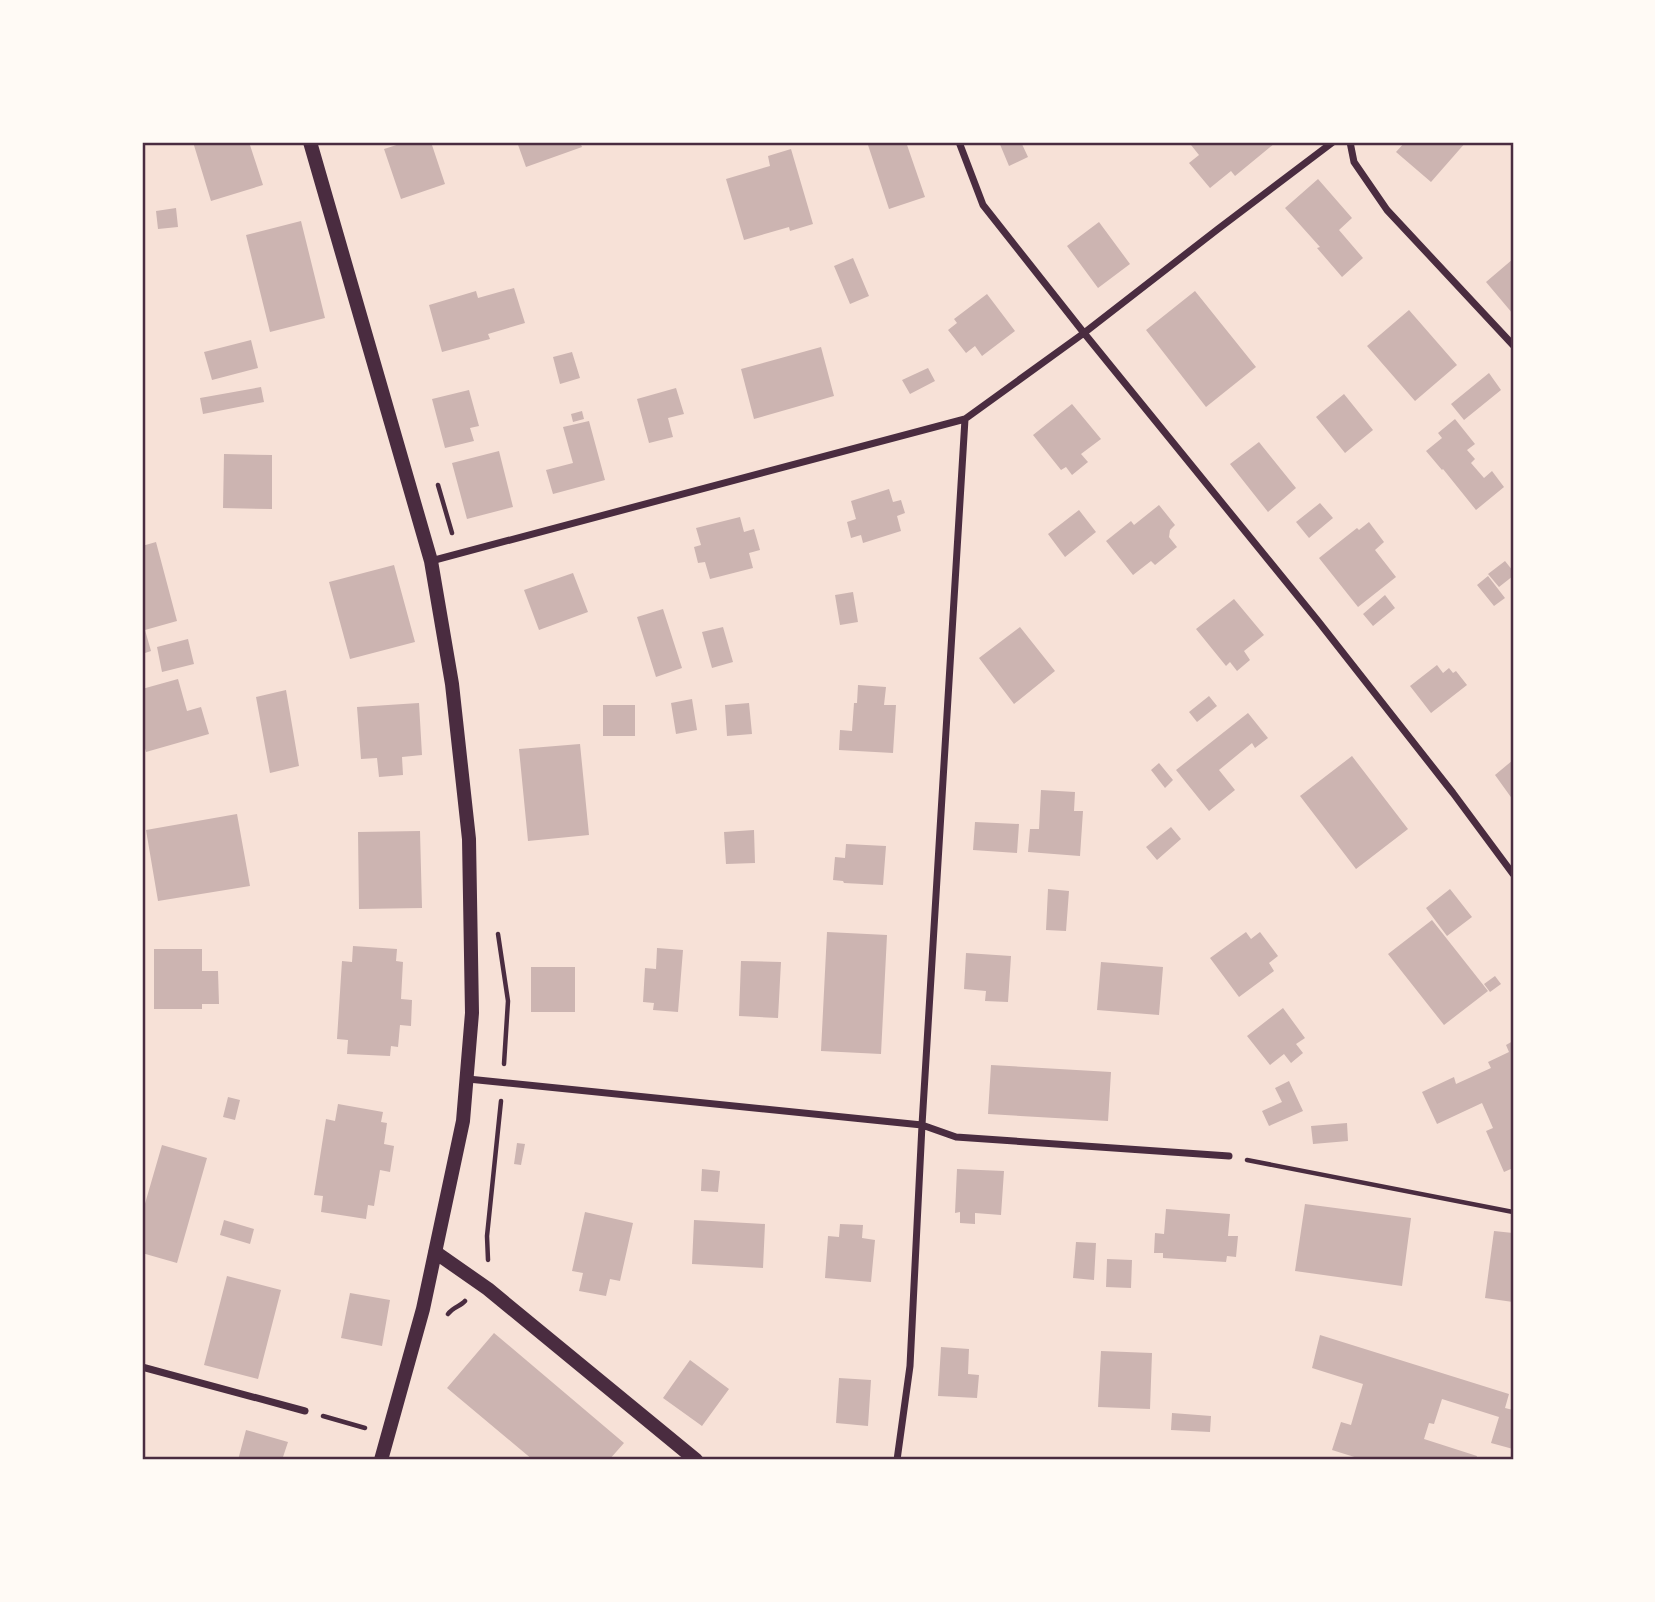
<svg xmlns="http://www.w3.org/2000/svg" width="1655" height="1602" font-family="'Space Grotesk',sans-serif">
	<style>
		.building { fill: #ccb4b1 }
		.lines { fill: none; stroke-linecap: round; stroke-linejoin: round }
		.path { stroke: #4a2c40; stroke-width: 4.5 }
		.minor { stroke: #4a2c40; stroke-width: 7 }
		.secondary { stroke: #4a2c40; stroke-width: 14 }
		.neatline { fill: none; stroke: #4a2c40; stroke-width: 2.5 }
	</style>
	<rect width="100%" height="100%" fill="#f7e1d7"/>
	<path class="building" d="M193 142H249L263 185 211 201Z
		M406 142H431L445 184 401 199 384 149Z
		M517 142H580L582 147 526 167Z
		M879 142H906L925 197 889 209 868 145Z
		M999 142H1021L1028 157 1009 166Z
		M1195 142H1274L1275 143 1235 176 1231 171 1210 188 1189 163 1199 155 1191 145Z
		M1405 142H1466L1431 182 1396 152Z
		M791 149 813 224 790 231 789 227 744 240 726 179 770 166 768 156Z
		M1318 179 1352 218 1339 230 1363 258 1342 277 1317 248 1320 247 1285 208Z
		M176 208 178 227 158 229 156 211Z
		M301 221 325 318 270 332 246 235Z
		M1099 222 1130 264 1098 288 1067 246Z
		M853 258 869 296 850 304 834 266Z
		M1513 259V314L1486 282Z
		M514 288 525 323 488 334 490 339 442 352 429 305 476 291 478 298Z
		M1195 291 1256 367 1206 407 1146 330Z
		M987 294 1015 331 982 356 975 346 966 353 948 330 957 323 954 319Z
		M1409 310 1457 365 1415 401 1367 346Z
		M251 340 258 368 212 380 204 352Z
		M821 347 834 396 754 419 741 369Z
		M572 352 580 378 560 384 553 357Z
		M928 368 935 381 910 394 902 380Z
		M1489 373 1501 390 1464 420 1451 404Z
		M261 387 264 402 203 414 200 398Z
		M676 388 684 414 668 418 673 437 649 443 637 399Z
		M469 390 479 426 470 428 474 441 445 448 432 399Z
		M1344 394 1373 430 1345 453 1316 417Z
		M1072 404 1101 439 1081 454 1088 462 1072 475 1066 467 1061 470 1033 435Z
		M582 411 584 419 573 422 571 414Z
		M1455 419 1475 444 1467 450 1475 459 1471 463 1484 478 1492 471 1504 487 1476 510 1443 469 1442 470 1426 451 1442 438 1438 433Z
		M589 421 605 480 553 494 546 470 573 463 563 427Z
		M1259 442 1296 488 1268 512 1230 464Z
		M499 451 513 507 467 519 452 463Z
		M224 454 272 455V509L223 508Z
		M889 489 893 502 901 500 905 513 897 516 901 531 863 543 861 535 851 538 847 522 856 519 851 501Z
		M1320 503 1333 518 1309 538 1296 522Z
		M1159 505 1175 525 1170 530 1169 537 1177 547 1155 565 1151 561 1133 575 1106 541 1131 521 1134 525Z
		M1079 510 1096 532 1065 557 1048 534Z
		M740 517 744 532 754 529 760 550 749 553 753 568 710 579 705 562 698 563 694 547 701 545 696 528Z
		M1369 522 1384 542 1375 550 1396 577 1358 607 1319 558 1357 528 1359 530Z
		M156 542 177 621 145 630 151 651 142 654V546Z
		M1505 561 1513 571V576L1499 587 1488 574Z
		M394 565 415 642 350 659 329 582Z
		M573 573 588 612 539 630 524 590Z
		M1488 576 1505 598 1494 606 1477 585Z
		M853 592 858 622 840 625 835 595Z
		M1385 595 1395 608 1373 626 1363 614Z
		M1234 599 1264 635 1244 651 1250 660 1237 671 1230 662 1226 666 1196 629Z
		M663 609 682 668 656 677 637 617Z
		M723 627 733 662 712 668 702 632Z
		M1020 627 1055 671 1014 704 979 658Z
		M188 639 194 664 162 672 157 647Z
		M1437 665 1443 673 1449 668 1453 673 1456 671 1467 685 1431 713 1410 686Z
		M178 679 187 711 201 707 209 734 146 752 142 738V689Z
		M858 685 886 687 884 705H896L893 753 839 750 840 730 852 731 854 703H857Z
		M286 690 299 766 270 773 256 697Z
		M1209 696 1217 706 1197 722 1189 712Z
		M692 699 697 730 676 734 671 703Z
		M419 703 422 755 402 757 403 775 379 777 377 758 361 759 357 707Z
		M749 703 752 734 727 736 725 705Z
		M603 705H635V736H603Z
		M1248 713 1268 738 1255 748 1252 743 1219 770 1235 790 1209 811 1176 770Z
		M580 744 589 835 528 841 519 749Z
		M1352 756 1408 829 1356 869 1300 796Z
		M1513 760V800L1495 775Z
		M1159 763 1173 780 1165 788 1151 770Z
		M1041 790 1075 792 1074 811H1083L1080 856 1028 852 1030 829H1039Z
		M237 814 250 886 158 901 146 830Z
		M975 822 1019 824 1017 853 973 850Z
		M1171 827 1181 839 1157 860 1146 847Z
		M754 830 755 863 726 864 724 832Z
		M420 831 422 908 359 909 358 832Z
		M846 844 886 846 883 885 844 883 843 881 833 880 835 857 845 858Z
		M1048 889 1069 891 1066 931 1046 930Z
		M1450 889 1472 917 1447 936 1426 908Z
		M1432 920 1488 991 1444 1025 1388 954Z
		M827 932 887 935 881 1054 821 1051Z
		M1246 932 1251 939 1260 932 1278 956 1269 963 1274 971 1239 997 1210 958Z
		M353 946 397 949 396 961 403 962 401 999 412 1000 411 1026 400 1025 398 1047 391 1046 390 1056 347 1054 348 1040 337 1039 342 961 352 962Z
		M657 948 683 950 678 1012 653 1010 654 1003 643 1002 645 968 656 969Z
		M154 949H202V971H218L219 1004H202V1009H154Z
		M966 953 1011 956 1008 1002 985 1001 986 991 964 989Z
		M741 961 781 962 778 1018 739 1016Z
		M1101 962 1163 967 1159 1015 1097 1010Z
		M531 967H575V1012H531Z
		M1495 976 1501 984 1490 992 1484 984Z
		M1283 1008 1305 1038 1296 1044 1303 1053 1291 1063 1284 1054 1270 1065 1247 1036Z
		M1513 1041V1168L1504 1172 1486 1131 1493 1128 1482 1103 1437 1124 1422 1092 1454 1077 1456 1084 1491 1068 1488 1062 1509 1052 1506 1045Z
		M991 1065 1111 1072 1108 1121 988 1114Z
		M1289 1081 1303 1111 1269 1126 1262 1111 1282 1102 1275 1088Z
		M228 1097 240 1100 235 1120 223 1117Z
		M338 1104 383 1112 381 1122 387 1123 384 1144 394 1146 390 1172 380 1170 374 1206 368 1205 366 1219 321 1212 323 1196 314 1195 326 1119 335 1121Z
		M1347 1123 1348 1141 1313 1144 1311 1126Z
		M517 1143 525 1144 521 1165 514 1164Z
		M162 1145 207 1158 177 1263 142 1253V1214Z
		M702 1169 720 1171 718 1192 701 1191Z
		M957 1169 1004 1171 1001 1215 975 1213V1224L960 1223V1212L955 1213Z
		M1305 1204 1411 1218 1402 1286 1295 1271Z
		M1166 1209 1230 1214 1228 1236H1238L1236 1257 1227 1256 1226 1262 1163 1258V1253H1154L1155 1233 1164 1234Z
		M585 1212 633 1223 620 1281 610 1279 606 1296 579 1291 583 1273 572 1271Z
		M224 1220 254 1229 250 1244 220 1235Z
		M694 1220 765 1224 763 1268 692 1264Z
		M840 1224 863 1225 862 1238 875 1240 871 1282 825 1278 828 1236 839 1237Z
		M1494 1231 1513 1233V1302L1485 1298Z
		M1076 1242 1096 1243 1094 1280 1073 1278Z
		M1107 1259 1132 1260 1131 1288 1106 1287Z
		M227 1276 281 1290 258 1379 204 1365Z
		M350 1293 390 1300 382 1346 341 1338Z
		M494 1333 624 1443 609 1460H533L447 1388Z
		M1320 1335 1509 1394 1505 1408 1513 1410V1449L1491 1443 1499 1417 1442 1399 1434 1424 1429 1423 1424 1439 1477 1456 1476 1460H1364L1332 1450 1341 1422 1351 1425 1363 1384 1312 1368Z
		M941 1347 969 1349 968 1374 979 1375 977 1398 938 1396Z
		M1101 1351 1152 1353 1150 1409 1098 1407Z
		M690 1360 729 1389 702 1426 663 1398Z
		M839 1378 871 1380 868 1426 836 1423Z
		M1172 1413 1211 1416 1210 1432 1171 1430Z
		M246 1430 288 1442 282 1460H238Z"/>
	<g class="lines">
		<path class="path" d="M438 485 452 533
			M498 934 508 1001 504 1064
			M1247 1160 1513 1212
			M488 1260 487 1236 501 1101
			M448 1314C453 1307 461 1306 465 1301
			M323 1416 365 1428"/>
		<path class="minor" d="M959 142 983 205 1084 333 1318 621 1453 793 1513 874
			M1350 142 1354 162 1387 210 1513 345
			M431 561 965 419 1084 333 1218 229 1333 142
			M468 1079 922 1125 956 1137 1229 1156
			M142 1367 305 1411
			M897 1460 910 1366 922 1125 965 419"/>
		<path class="secondary" d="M310 142 431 561 452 684 469 839 472 1013 463 1121 423 1309 381 1460
			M435 1252 488 1289 696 1460"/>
	</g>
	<rect width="1655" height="1602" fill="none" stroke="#fffaf5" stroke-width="287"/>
	<rect x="144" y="144" width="1368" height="1314" class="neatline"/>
</svg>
